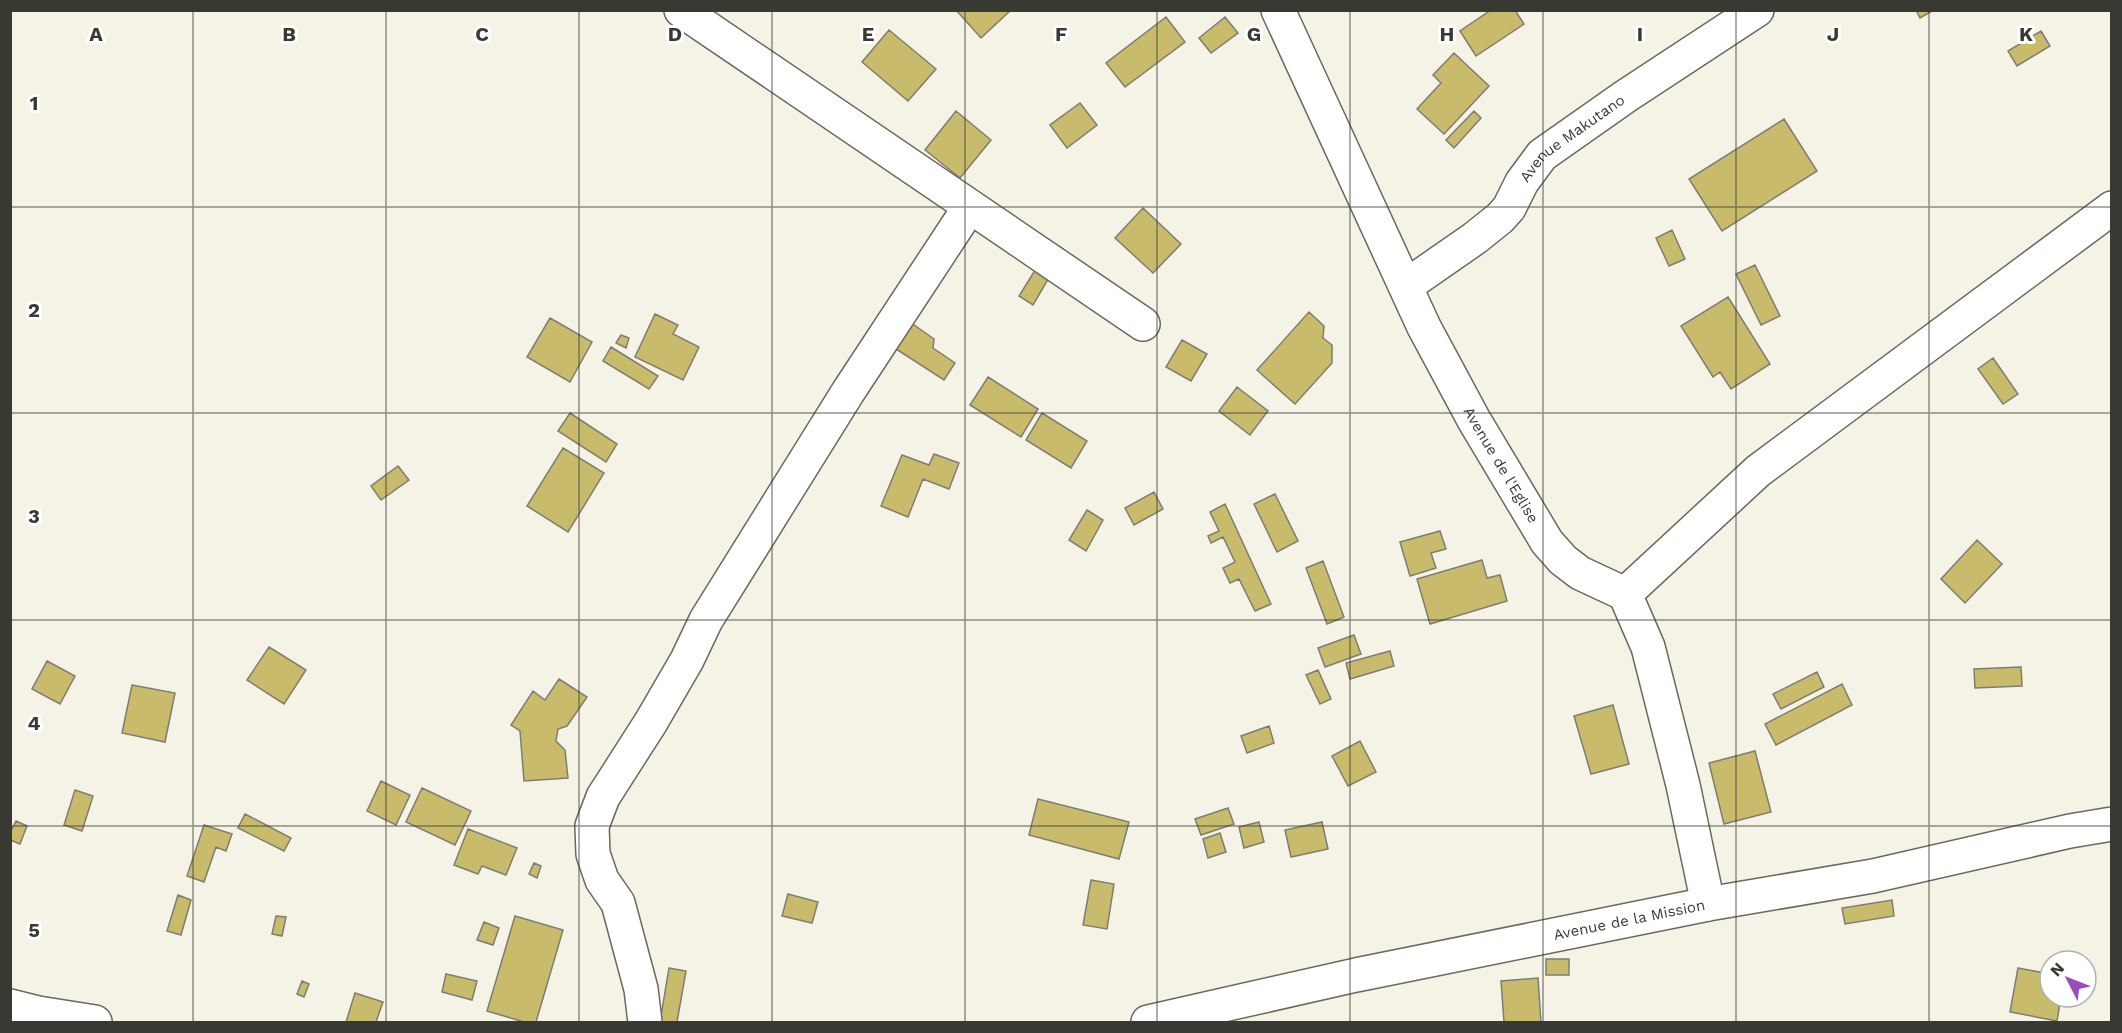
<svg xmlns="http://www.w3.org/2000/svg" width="2122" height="1033" font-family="'Work Sans',sans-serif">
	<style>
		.building { fill: #c8bc6c; stroke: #7e7d71; stroke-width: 1.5 }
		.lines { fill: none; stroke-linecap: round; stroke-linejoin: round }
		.street-casing { stroke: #6a695e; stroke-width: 36 }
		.street { stroke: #fff; stroke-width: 33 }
		.grid { fill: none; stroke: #393934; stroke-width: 1.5; stroke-opacity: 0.55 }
		.labels { text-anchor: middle; stroke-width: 6; stroke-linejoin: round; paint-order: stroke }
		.street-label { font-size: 15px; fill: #393934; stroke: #fff }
		.grid-label { font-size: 20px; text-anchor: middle; font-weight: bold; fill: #393934; stroke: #fff; stroke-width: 6; stroke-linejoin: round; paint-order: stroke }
	</style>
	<rect width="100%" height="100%" fill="#f5f3e6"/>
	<path class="building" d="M956 10H1011L981 38Z
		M1491 10H1515L1524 24 1476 56 1460 31Z
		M1916 10H1934L1920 18Z
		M1166 17 1185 42 1125 87 1106 63Z
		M1225 17 1238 33 1211 53 1199 38Z
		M889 30 936 69 908 101 862 62Z
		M2041 31 2050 46 2017 66 2008 51Z
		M1454 53 1489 86 1444 134 1417 109 1441 83 1433 75Z
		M1080 103 1097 125 1067 148 1050 125Z
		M956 111 991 140 960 178 925 150Z
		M1474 111 1481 118 1454 148 1446 140Z
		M1784 119 1817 171 1722 231 1689 179Z
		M1143 208 1181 244 1153 273 1115 238Z
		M1672 230 1685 259 1669 266 1656 238Z
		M1755 265 1780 316 1761 325 1736 274Z
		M1037 267 1050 276 1033 305 1019 296Z
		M1728 297 1770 364 1731 389 1720 372 1713 377 1681 326Z
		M1309 312 1324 326 1323 338 1332 345V363L1295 404 1257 370Z
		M655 314 678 325 673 334 699 347 683 380 635 357Z
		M550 318 592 342 570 382 527 357Z
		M910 322 934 339 933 348 955 363 944 380 893 347Z
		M621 335 629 338 626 348 616 343Z
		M1182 340 1207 354 1191 381 1166 367Z
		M611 347 658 376 649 389 603 361Z
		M1993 358 2018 394 2003 404 1978 369Z
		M988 377 1038 409 1021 437 970 405Z
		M1237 387 1268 411 1250 435 1219 411Z
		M570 413 617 444 606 462 558 431Z
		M1042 413 1087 441 1071 468 1026 440Z
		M563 448 604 473 568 532 527 506Z
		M934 454 959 463 949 489 923 479 908 517 881 506 902 455 929 465Z
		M398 466 409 480 381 500 371 486Z
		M1154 492 1163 509 1134 525 1125 508Z
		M1275 494 1298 541 1277 552 1254 504Z
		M1225 504 1271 604 1255 611 1239 579 1230 583 1223 568 1235 562 1223 537 1211 543 1208 536 1219 531 1210 512Z
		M1087 510 1103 520 1086 551 1069 540Z
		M1440 531 1446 549 1431 553 1436 568 1410 576 1400 542Z
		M1977 540 2002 564 1965 603 1941 579Z
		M1482 560 1487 578 1500 575 1507 601 1430 624 1417 579Z
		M1323 561 1344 617 1327 624 1306 568Z
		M1354 635 1361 654 1325 667 1318 648Z
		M269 647 306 670 284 704 247 680Z
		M1390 651 1394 666 1350 679 1346 663Z
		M47 661 75 676 60 704 32 689Z
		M2021 667 2022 686 1975 688 1974 669Z
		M1318 670 1331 699 1320 704 1306 675Z
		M1817 672 1824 687 1781 709 1773 694Z
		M559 679 587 697 567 726 558 729 556 741 565 750 568 778 524 781 520 731 511 725 533 691 545 700Z
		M1842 684 1852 705 1776 745 1765 724Z
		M132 685 175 693 165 742 122 733Z
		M1613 705 1629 764 1591 774 1574 716Z
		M1269 726 1274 743 1247 753 1241 736Z
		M1360 741 1376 772 1348 786 1332 756Z
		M1755 751 1771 812 1724 824 1709 763Z
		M381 781 410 795 396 825 367 811Z
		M422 788 471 811 455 845 406 822Z
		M75 790 93 796 82 831 64 825Z
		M1038 799 1129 822 1119 859 1029 835Z
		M1228 808 1234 824 1201 835 1195 819Z
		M245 814 291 838 284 851 238 828Z
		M16 821 27 826 20 844 10 840V833Z
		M1259 822 1264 842 1244 848 1239 827Z
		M1322 822 1328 849 1291 857 1285 830Z
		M204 825 232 834 226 851 216 847 204 882 187 876Z
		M468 829 517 848 506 875 482 866 478 874 454 865Z
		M1220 833 1226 852 1208 858 1203 839Z
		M534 863 541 866 537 878 529 874Z
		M1091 880 1114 884 1107 929 1083 925Z
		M788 894 818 902 812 923 782 916Z
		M178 895 191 900 181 935 167 931Z
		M1892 900 1894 916 1845 924 1842 908Z
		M276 916 286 917 282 936 272 934Z
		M515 916 563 930 536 1022H524L487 1011Z
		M484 922 499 928 493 945 477 940Z
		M1546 959H1569V975H1546Z
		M669 968 686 971 677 1022H660Z
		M2018 968 2050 974V997H2061L2057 1021 2010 1012Z
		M446 974 477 981 472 1000 442 992Z
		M1538 978 1541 1022H1504L1501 981Z
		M302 981 309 984 304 997 297 994Z
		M355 993 383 1002 376 1022H346Z"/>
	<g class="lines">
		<g class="street-casing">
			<g id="street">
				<path d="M681 10 1143 324"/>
				<path id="s1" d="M1278 10 1424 327 1474 420 1547 542 1563 560 1580 573 1625 594 1648 647 1683 785 1708 904"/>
				<path id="s2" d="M1406 286 1475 238 1500 218 1509 208 1522 182 1542 155 1626 96 1757 10"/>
				<path d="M1625 594 1758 471 2112 208"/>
				<path d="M10 1006 38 1013 95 1022"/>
				<path d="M645 1022 641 989 618 903 602 880 593 854 592 826 603 797 651 722 687 660 706 620 848 392 969 208"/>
				<path id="s3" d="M1148 1022 1356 975 1708 904 1873 876 2070 831 2112 824"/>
			</g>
		</g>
		<use href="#street" class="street"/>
	</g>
	<path class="grid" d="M193 10V1022M386 10V1022M579 10V1022M772 10V1022M965 10V1022M1157 10V1022M1350 10V1022M1543 10V1022M1736 10V1022M1929 10V1022M10 207H2112M10 413H2112M10 620H2112M10 826H2112"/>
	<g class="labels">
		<g class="street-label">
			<text dy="5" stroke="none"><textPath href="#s2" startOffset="226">Avenue Makutano</textPath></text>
			<text dy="5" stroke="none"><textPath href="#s1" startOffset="507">Avenue de l'Eglise</textPath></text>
			<text dy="5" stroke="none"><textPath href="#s3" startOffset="492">Avenue de la Mission</textPath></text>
		</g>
	</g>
	<g class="grid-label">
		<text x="96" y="41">A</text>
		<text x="289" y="41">B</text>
		<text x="482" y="41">C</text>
		<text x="675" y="41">D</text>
		<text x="868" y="41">E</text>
		<text x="1061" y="41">F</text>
		<text x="1254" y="41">G</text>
		<text x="1447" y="41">H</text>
		<text x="1640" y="41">I</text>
		<text x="1833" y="41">J</text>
		<text x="2026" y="41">K</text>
		<text x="34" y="110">1</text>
		<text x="34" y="317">2</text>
		<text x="34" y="523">3</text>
		<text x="34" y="730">4</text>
		<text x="34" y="937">5</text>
	</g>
	<rect width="2122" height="1033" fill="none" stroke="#393934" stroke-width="24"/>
	<g transform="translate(2068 979) rotate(312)"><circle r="28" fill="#ffffff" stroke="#b0b0ae" stroke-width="1.5"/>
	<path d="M0-4.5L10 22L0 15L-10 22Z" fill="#984cbe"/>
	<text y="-9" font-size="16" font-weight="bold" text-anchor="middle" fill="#393934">N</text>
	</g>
</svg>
